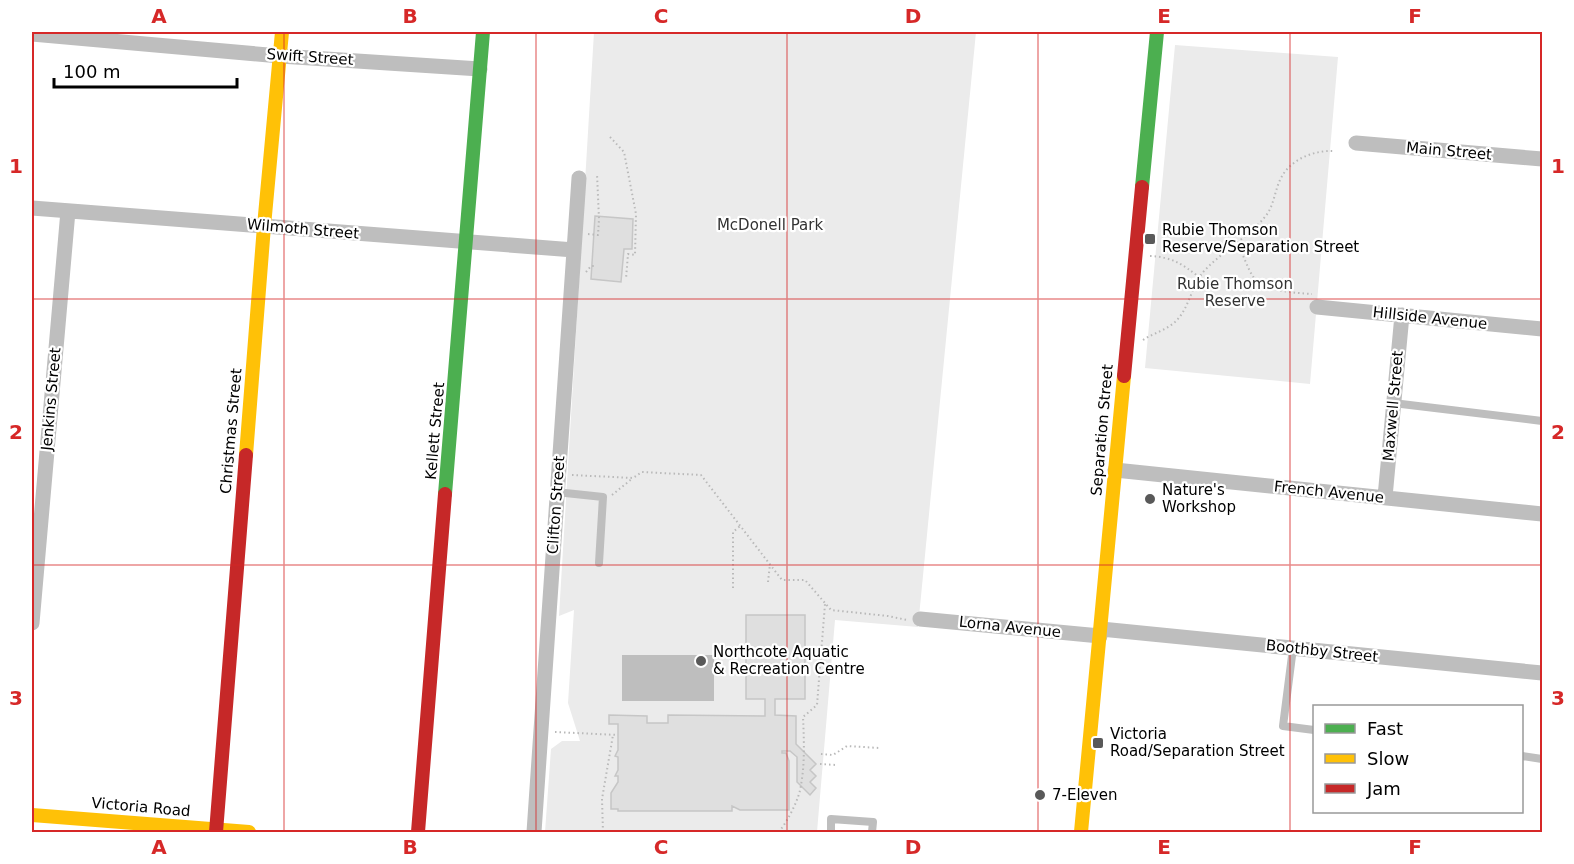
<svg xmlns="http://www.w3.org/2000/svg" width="1574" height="864" font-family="'DejaVu Sans',sans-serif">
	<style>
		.green { fill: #ebebeb }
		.water { fill: #bebebe }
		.building { fill: #dfdfdf; stroke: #c6c6c6; stroke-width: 1.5 }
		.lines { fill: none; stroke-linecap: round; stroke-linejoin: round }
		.path { stroke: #b9b9b9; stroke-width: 2; stroke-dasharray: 1.5 3; stroke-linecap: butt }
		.lane { stroke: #bebebe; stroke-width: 8 }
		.street { stroke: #bebebe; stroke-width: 15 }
		.fast { stroke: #4caf50; stroke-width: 14 }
		.slow { stroke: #ffc107; stroke-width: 14 }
		.jam { stroke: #c62828; stroke-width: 14 }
		.grid { fill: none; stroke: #d62828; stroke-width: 1.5; stroke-opacity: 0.55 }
		.poi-dot { fill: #595959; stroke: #fff; stroke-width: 2 }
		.labels { text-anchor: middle; stroke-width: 4.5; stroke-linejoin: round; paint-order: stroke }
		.street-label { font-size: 15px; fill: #000; stroke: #fff }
		.park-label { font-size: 15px; fill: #323232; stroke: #fff }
		.poi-label { font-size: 15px; fill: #000; stroke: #fff; text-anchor: start }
		.neatline { fill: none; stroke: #d62828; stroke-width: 2 }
		.grid-label { font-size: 20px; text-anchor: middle; font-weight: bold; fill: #d62828 }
	</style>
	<rect width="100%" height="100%" fill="#fff"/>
	<path class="green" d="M594 32H976L918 627 835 620 817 832H545L551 749 562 741H580L568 703 574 610 559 616Z
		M1175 45 1338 57 1310 384 1145 368Z"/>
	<path class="water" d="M622 655H714V701H622Z"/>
	<path class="building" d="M595 216 633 219 632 249H624L621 282 591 279Z
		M746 615H805V699H775V715L796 716V744L816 764 810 770 816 776 810 782 816 788 810 795 797 782V757L790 751H782V753H786L789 761V810H740L732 806V811H618V809H611V793L618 782V776H615L618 770V757L615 756 618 750V724H609V715L647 716V723H668V715L765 716V699H746Z"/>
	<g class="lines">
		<path class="path" d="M610 137 624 152 636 214 635 255 628 254 626 279
			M588 234 598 235 599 219 597 174
			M1237 244C1244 255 1247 268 1254 278 1264 291 1296 293 1312 294
			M1150 256C1172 257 1182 264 1199 277
			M586 272 591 266H594
			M1143 340C1154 333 1166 330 1175 322 1190 308 1191 285 1205 270 1223 251 1247 238 1264 218 1274 207 1274 193 1280 180 1289 160 1313 150 1334 151
			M572 475 633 478 642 472 701 475 782 580H805L831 610 888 616 907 620
			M612 495 633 478
			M768 582 770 564
			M733 588V532L740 526
			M555 732 618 735
			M821 754 833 755 847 746 879 748
			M820 764 836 765
			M603 832 602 799 613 735
			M779 832C788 820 799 800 801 785 805 763 804 739 803 717L817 705 825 604"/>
		<path class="lane" d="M1393 403 1542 421
			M556 492 603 497 599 563
			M1293 648 1283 726 1314 730
			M1522 756 1542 759
			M831 832V819L873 822 872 832"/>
		<path class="street" d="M32 34 280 56 480 69
			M1356 143 1542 159
			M32 208 574 250
			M1317 307 1542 329
			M1115 470 1542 514
			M1385 497 1402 315
			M920 619 1100 636
			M32 623 68 211
			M1101 629 1542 673
			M534 832 579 178"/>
		<path class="fast" d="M1142 187 1157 32
			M445 494 483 32"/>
		<path class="slow" d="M246 455 264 226 282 32
			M32 815 249 832
			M1081 832 1124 376"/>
		<path class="jam" d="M1124 376 1142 187
			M216 832 246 455
			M418 832 445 494"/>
	</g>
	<path class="grid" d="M284 32V832M536 32V832M787 32V832M1038 32V832M1290 32V832M32 299H1542M32 565H1542"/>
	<g class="poi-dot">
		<rect x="1144" y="233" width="12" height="12" rx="3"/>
		<circle cx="1150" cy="499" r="6"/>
		<circle cx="701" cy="661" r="6"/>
		<rect x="1092" y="737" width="12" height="12" rx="3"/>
		<circle cx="1040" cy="795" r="6"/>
	</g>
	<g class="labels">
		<g class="street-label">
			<text transform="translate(310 57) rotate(4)" y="5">Swift Street</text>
			<text transform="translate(1449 151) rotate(5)" y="5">Main Street</text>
			<text transform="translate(303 229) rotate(5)" y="5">Wilmoth Street</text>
			<text transform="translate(1430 318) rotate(6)" y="5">Hillside Avenue</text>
			<text transform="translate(51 399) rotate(-85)" y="5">Jenkins Street</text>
			<text transform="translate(1393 406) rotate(-85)" y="5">Maxwell Street</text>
			<text transform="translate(1102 430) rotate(-85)" y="5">Separation Street</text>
			<text transform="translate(231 431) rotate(-85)" y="5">Christmas Street</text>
			<text transform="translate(435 431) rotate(-85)" y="5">Kellett Street</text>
			<text transform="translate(1329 492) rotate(6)" y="5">French Avenue</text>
			<text transform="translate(556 505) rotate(-86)" y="5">Clifton Street</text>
			<text transform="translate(1010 627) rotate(6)" y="5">Lorna Avenue</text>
			<text transform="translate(1322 651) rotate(6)" y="5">Boothby Street</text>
			<text transform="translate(141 807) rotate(5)" y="5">Victoria Road</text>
		</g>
		<g class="park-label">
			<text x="770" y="230">McDonell Park</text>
			<text x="1235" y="289">Rubie Thomson<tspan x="1235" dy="17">Reserve</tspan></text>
		</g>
		<g class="poi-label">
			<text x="1162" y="235">Rubie Thomson<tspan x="1162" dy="17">Reserve/Separation Street</tspan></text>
			<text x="1162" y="495">Nature's<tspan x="1162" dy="17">Workshop</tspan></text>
			<text x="713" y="657">Northcote Aquatic<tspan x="713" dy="17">&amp; Recreation Centre</tspan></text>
			<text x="1110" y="739">Victoria<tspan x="1110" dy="17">Road/Separation Street</tspan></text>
			<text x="1052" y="800">7-Eleven</text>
		</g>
	</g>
	<rect width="1574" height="864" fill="none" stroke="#ffffff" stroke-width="66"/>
	<rect x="1313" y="705" width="210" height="108" fill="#ffffff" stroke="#999999" stroke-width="1.5"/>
	<rect x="1325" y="724" width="30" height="9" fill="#4caf50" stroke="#999999" stroke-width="1.5"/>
	<text x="1367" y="735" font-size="18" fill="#000000">Fast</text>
	<rect x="1325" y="754" width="30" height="9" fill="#ffc107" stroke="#999999" stroke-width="1.5"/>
	<text x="1367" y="765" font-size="18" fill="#000000">Slow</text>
	<rect x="1325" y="784" width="30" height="9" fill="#c62828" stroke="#999999" stroke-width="1.5"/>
	<text x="1367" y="795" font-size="18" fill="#000000">Jam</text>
	<path d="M54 78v9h183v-9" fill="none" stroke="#000000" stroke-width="3"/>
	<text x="63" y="78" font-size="18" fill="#000000" stroke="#ffffff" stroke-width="4.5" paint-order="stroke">100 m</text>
	<rect x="33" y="33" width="1508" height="798" class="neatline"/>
	<g class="grid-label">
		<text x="159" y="23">A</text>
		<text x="410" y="23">B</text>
		<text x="661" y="23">C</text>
		<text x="913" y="23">D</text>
		<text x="1164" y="23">E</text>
		<text x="1415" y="23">F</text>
		<text x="16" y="173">1</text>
		<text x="1558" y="173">1</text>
		<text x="16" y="439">2</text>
		<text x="1558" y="439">2</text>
		<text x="16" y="705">3</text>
		<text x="1558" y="705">3</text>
		<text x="159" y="854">A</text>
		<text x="410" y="854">B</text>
		<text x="661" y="854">C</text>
		<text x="913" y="854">D</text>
		<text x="1164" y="854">E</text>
		<text x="1415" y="854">F</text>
	</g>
</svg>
